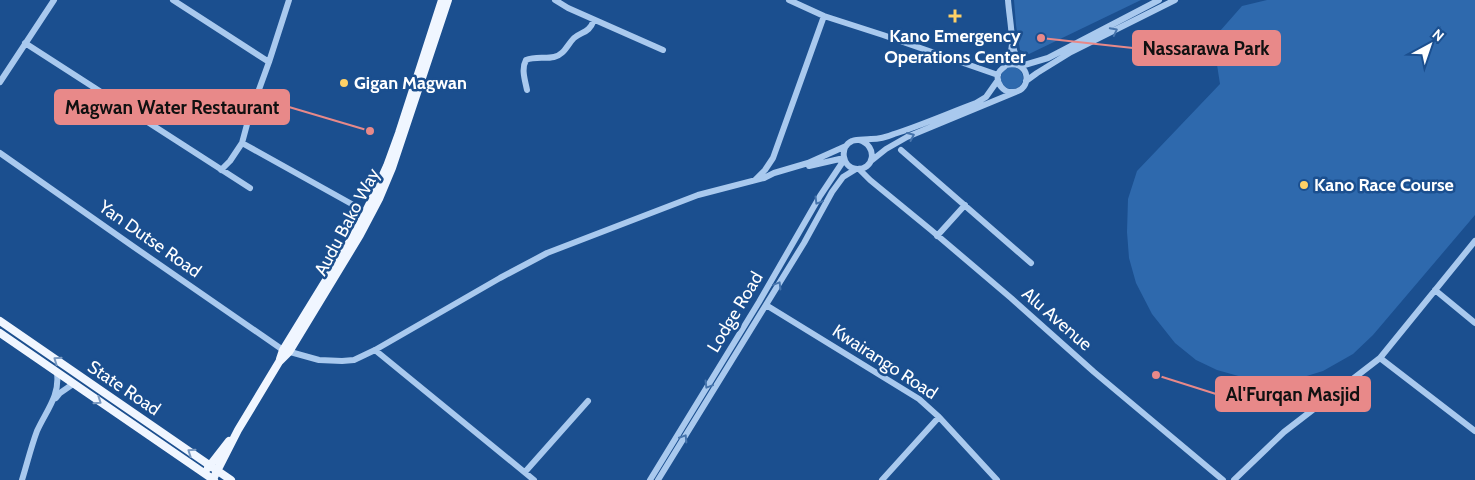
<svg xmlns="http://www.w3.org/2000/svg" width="1475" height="480" font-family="Cabin,sans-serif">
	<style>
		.green { fill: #2e69ad }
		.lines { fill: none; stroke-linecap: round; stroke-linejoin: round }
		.minor { stroke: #a9c9ee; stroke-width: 6 }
		.major { stroke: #f0f6ff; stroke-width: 8 }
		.oneway { stroke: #4674ac }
		.oneway2 { stroke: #7b9ac1 }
		.poi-dot { fill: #ffd166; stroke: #1b4f8f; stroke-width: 2 }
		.labels { text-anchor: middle; stroke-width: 5; stroke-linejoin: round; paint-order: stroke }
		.poi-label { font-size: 18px; font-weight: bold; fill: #fff; stroke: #1b4f8f; text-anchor: start }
		.street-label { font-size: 18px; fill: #fff; stroke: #1b4f8f }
		.leader { fill: none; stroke: #e88989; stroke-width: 2 }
		.callout-dot { fill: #e88989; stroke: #1b4f8f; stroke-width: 2 }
		.callout { fill: #e88989; stroke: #e88989; stroke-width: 2 }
		.callout-label { font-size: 19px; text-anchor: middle; font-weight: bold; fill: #111 }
	</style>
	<rect width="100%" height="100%" fill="#1b4f8f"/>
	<path class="green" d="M1014 0H1141L1029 54 1020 50 1016 25Z
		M1267 0H1475V215L1373 335 1353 354 1323 371 1297 379 1274 381 1242 377 1217 370 1196 360 1175 343 1152 314 1136 283 1129 258 1127 232 1128 199 1137 171 1220 84 1213 39 1242 6Z
		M1001 78a11 11 0 1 1 22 0a11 11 0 1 1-22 0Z"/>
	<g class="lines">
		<path class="minor" d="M173 0 269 62
			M555 0 568 8 663 50
			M789 0 824 16 883 35 998 75
			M25 43 250 188
			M1013 46 1018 65
			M1006 65C1031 59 1033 91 1013 92 1003 93 996 83 998 74 1000 69 1003 69 1006 65 1009 61 1012 48 1012 43 1012 29 1009 14 1008 0
			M1021 66 1048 58 1159 0
			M1026 81 1037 73 1071 52 1175 0
			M0 82 54 0
			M527 90C525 80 521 69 526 60 535 56 545 59 554 57 564 55 567 45 574 38 583 31 589 33 594 20
			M859 140C879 146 874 171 856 169 842 167 839 147 852 141 858 139 865 140 871 139 879 139 887 137 894 134 922 125 949 113 976 103L986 97 998 80
			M242 143 366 212
			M901 150 1031 263
			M0 153 134 247 283 350 319 360 342 361 354 360 375 350 500 278 547 253 698 195 764 178 774 173 808 163 846 146
			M871 161 886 149 907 137 1018 91
			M809 166 844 158
			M859 169 870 180 931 230 1011 298 1094 372 1223 480
			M221 170 230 161 242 143 249 117 269 62 289 0
			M755 180 765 170 773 158 824 16
			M937 236 965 205
			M1435 290 1475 323
			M766 305 919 399 939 417 997 480
			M375 350 534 480
			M1380 358 1475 431
			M56 398 60 393 73 384
			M525 472 588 401
			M22 480C27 464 31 447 37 431 46 411 60 396 57 373
			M650 480 759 302 820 196 844 160
			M658 480 804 243 832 192 843 177 856 169
			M882 480 939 417
			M1234 480 1284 432 1380 358 1475 241"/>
		<path class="major" d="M0 321 231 480
			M0 333 214 480
			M280 359 283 350 355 233 374 195 387 166 399 133 442 0
			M208 468 229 441
			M213 479 238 430 279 362 289 352 360 235 379 199 392 168 448 0"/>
	</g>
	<defs><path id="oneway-chevron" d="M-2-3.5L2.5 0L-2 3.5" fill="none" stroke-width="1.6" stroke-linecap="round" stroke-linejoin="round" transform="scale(1.25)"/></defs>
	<g class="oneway">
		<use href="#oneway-chevron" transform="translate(1114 31) rotate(-27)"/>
		<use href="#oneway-chevron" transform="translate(911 136) rotate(-24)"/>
		<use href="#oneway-chevron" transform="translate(818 201) rotate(121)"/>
		<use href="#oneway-chevron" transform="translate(778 285) rotate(-59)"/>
		<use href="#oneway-chevron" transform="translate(708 385) rotate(121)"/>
		<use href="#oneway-chevron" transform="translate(684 438) rotate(-58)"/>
	</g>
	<g class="oneway2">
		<use href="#oneway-chevron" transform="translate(57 360) rotate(-145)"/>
		<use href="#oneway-chevron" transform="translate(98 401) rotate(34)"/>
		<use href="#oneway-chevron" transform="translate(191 452) rotate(-146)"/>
	</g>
	<g class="poi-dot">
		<path d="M952.5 8.5h5v5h5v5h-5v5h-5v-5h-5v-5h5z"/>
		<circle cx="344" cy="83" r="5"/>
		<circle cx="1304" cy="185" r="5"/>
	</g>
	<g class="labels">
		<g class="poi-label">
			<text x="955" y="42" text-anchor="middle">Kano Emergency<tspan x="955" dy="21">Operations Center</tspan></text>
			<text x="354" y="89">Gigan Magwan</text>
			<text x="1314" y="191">Kano Race Course</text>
		</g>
		<g class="street-label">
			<text transform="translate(347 222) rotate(-62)" y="6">Audu Bako Way</text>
			<text transform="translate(150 239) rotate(35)" y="6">Yan Dutse Road</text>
			<text transform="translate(735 312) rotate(-59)" y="6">Lodge Road</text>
			<text transform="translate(1057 319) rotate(41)" y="6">Alu Avenue</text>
			<text transform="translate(885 362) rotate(33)" y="6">Kwairango Road</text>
			<text transform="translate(124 388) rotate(34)" y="6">State Road</text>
		</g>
	</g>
	<path class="leader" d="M1041 38L1133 48M370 131L289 107M1156 375L1216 394"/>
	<g class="callout-dot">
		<circle cx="1041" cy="38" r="5"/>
		<circle cx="370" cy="131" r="5"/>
		<circle cx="1156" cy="375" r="5"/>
	</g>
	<g class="callout">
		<rect x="1133" y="31" width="147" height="34" rx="5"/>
		<rect x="55" y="90" width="234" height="34" rx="5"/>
		<rect x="1216" y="377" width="154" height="34" rx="5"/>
	</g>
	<g class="callout-label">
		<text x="1206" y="55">Nassarawa Park</text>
		<text x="172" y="114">Magwan Water Restaurant</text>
		<text x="1293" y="401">Al'Furqan Masjid</text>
	</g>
	<g transform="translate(1430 45) rotate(40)" stroke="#1b4f8f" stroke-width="4" paint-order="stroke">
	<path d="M0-4L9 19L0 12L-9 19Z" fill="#ffffff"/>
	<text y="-8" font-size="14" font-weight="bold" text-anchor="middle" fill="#ffffff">N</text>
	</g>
</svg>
